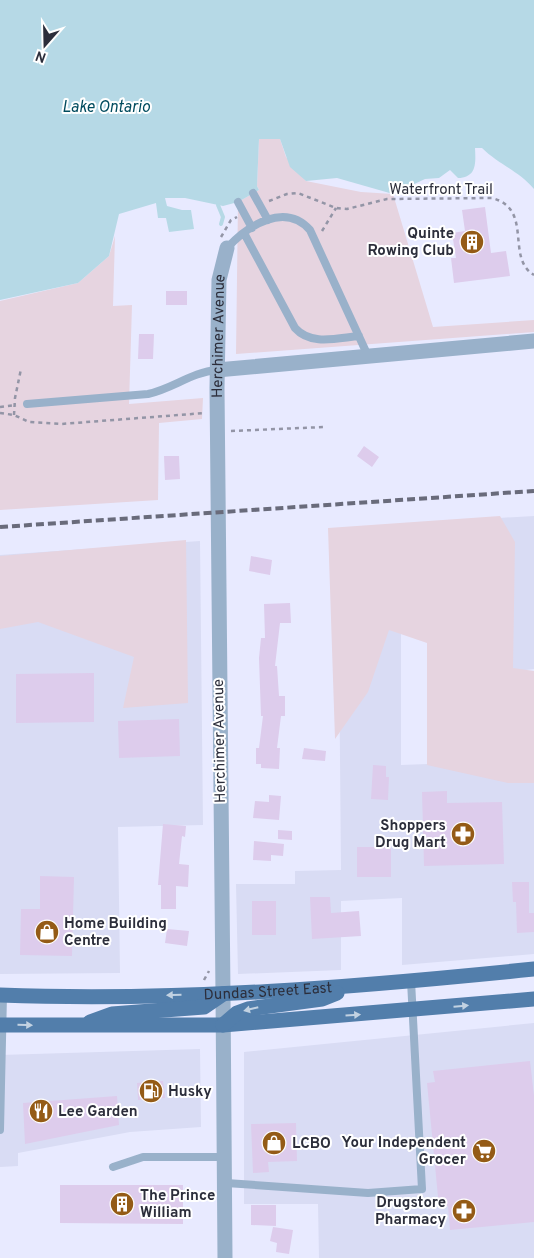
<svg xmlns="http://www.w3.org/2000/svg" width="534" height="1258" font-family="Overpass,sans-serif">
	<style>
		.built { fill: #d9dcf4 }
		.green { fill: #e6d4e0 }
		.water { fill: #b6d9e6 }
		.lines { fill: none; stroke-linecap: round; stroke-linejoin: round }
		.stream { stroke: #b6d9e6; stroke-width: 4 }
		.building { fill: #ddccec }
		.path { stroke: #9395a6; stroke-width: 2.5; stroke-dasharray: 4 4; stroke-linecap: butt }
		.service { stroke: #99b1ca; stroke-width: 8 }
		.minor { stroke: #99b1ca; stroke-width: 15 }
		.tertiary { stroke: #99b1ca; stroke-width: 15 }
		.primary { stroke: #527eab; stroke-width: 15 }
		.rail { stroke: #696b7b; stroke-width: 4; stroke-dasharray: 8 4; stroke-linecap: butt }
		.oneway { fill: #c2d2e2 }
		.labels { text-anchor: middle; stroke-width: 4; stroke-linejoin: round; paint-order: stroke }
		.street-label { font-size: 15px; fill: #2c2e3b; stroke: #fff }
		.poi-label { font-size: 15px; font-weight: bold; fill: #2c2e3b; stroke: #fff; text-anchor: start }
		.water-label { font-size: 16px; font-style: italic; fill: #004b5e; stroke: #fff }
	</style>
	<rect width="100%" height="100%" fill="#e8eaff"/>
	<path class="built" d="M534 516V669L503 673 499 518Z
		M401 526V765L534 760V954L402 965V898L341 901V970L238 974 236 884H295V871L341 870 338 531Z
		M200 541 203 825 118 827 120 973 0 974V555Z
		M534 1023V1258H319L318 1204H244V1052Z
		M200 1049 201 1127 130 1132 18 1153V1166L0 1167V1055Z"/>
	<path class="green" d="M259 139H280L286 157 306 181 361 192 393 194 433 327 534 320V332L236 354 238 202 259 190 257 186Z
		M115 236 113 306 132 305 129 404 203 398 202 419 159 423 158 500 0 510V301L78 283 109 256Z
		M500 516 515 542 513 668 534 671V783H508L427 765V643L389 630 368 692 335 739 328 528Z
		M186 540 188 703 123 708 134 657 38 622 0 629V556Z"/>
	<path class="water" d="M0 0H534V189C519 171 498 164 482 148H475C476 165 476 177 458 178L450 170 439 178 425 179 393 194 337 178 306 181 290 167 280 139H259L257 186 259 190 238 202 223 206 185 198H165L167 206 182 210H191L194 229 169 232 166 218H158L156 203 119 214 109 256 78 283 0 300Z"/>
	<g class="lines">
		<path class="stream" d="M218 205 223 217 221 224"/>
	</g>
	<path class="building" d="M485 207 491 253 506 251 510 276 454 283 451 258H456L452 233 465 231 462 210Z
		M166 291H187V305H166Z
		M139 334H154L153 359H138Z
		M364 446 379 457 372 467 357 456Z
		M164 456H179L180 479 165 480Z
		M251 556 272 560 270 575 249 571Z
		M290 603 291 623H280L275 666H277L279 696H285V716H281L277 748H280L279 769 261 768V764H256V748H259L263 716H261L259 658 261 638H265L264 604Z
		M94 673V722L16 723V674Z
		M179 719 180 756 119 758 118 721Z
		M304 748 326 751 325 761 302 759Z
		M373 765 386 766V777H389L388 800 371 799Z
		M447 791V803L502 802 504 864 424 866 422 792Z
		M269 795 281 796 279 820 253 818 255 801 269 802Z
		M163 824 186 826 185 837 182 836 179 864 189 865 188 887 176 886V909H161V885H158Z
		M278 830 292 831V840L278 839Z
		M254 841 284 844 283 856 271 855V861L253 860Z
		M357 847H391V877H357Z
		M40 876 74 877 72 956 20 955 21 909H40Z
		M512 882H529V913H534V932L517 933 516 902H513Z
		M310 897H330L331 913 359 911 361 936 312 939Z
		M252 901H276V935H252Z
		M167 929 189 931 187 946 165 943Z
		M530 1061 534 1096V1222L450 1230 448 1206 439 1207 427 1083 435 1082 433 1071Z
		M163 1081 165 1098 138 1100 137 1083Z
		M117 1096 119 1125 25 1144 23 1103Z
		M296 1123 297 1161 268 1162 269 1172 253 1173 251 1124Z
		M60 1185H183V1224L60 1223Z
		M251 1205H276V1226L251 1225Z
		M273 1227 293 1230 289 1254 276 1252 277 1243 270 1241Z"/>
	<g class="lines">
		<path class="path" d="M269 201 287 194 298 193 336 208 347 209 387 199 492 198C534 209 505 258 534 275
			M322 231 336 208
			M221 237 231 220 237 217
			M0 407 16 405
			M0 413 14 415 29 422 61 424 205 413
			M14 415 15 398 21 369
			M231 431 324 427
			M204 980 209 971"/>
		<path class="service" d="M253 193 268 220
			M238 202 252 228
			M244 233 295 328C311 346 337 338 359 336
			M227 248C248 225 285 202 310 230L368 356
			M27 404 148 394C172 389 192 372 217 370
			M0 1130 3 995
			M113 1167 143 1157H225
			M226 1183 368 1193 422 1189 411 981"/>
		<g class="minor">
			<path d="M217 370 534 341"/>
			<path id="s1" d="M223 994 217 388 219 280 227 248"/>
		</g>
		<path class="tertiary" d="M223 994 225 1258"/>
		<g class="primary">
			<path id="s2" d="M0 995C179 1002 357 987 534 969"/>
			<path d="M90 1022 112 1014 204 1007 223 994"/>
			<path d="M0 1025H223L534 999"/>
			<path d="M223 1025 237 1013 248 1009 322 999 337 993"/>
		</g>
		<path class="rail" d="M0 527 534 491"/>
	</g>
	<defs><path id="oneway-solid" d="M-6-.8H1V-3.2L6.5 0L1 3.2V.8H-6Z" transform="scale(1.25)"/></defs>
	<g class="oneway">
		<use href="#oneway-solid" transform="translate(174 995) rotate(178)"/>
		<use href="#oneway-solid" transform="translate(461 1006) rotate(-5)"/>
		<use href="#oneway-solid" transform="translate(251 1009) rotate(166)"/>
		<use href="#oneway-solid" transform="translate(353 1015) rotate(-4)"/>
		<use href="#oneway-solid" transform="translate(25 1025) rotate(1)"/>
	</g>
	<defs>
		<g id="building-disc" transform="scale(1.25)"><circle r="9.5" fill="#945b16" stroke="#fff"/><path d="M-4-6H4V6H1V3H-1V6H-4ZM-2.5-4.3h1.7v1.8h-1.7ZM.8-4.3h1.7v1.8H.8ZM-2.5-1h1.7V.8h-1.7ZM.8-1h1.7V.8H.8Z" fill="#fff"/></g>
		<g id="pharmacy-disc" transform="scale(1.25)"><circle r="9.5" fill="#945b16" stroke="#fff"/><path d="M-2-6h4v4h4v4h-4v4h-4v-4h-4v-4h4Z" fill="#fff"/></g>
		<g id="shop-disc" transform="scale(1.25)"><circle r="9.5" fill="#945b16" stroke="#fff"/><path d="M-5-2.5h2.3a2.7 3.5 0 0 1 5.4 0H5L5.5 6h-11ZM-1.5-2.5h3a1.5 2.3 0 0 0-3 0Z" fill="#fff"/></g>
		<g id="fuel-disc" transform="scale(1.25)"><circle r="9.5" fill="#945b16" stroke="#fff"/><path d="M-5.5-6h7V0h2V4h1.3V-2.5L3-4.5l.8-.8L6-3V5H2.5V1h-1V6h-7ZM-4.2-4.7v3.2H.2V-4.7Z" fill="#fff"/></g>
		<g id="restaurant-disc" transform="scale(1.25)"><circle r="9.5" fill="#945b16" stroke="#fff"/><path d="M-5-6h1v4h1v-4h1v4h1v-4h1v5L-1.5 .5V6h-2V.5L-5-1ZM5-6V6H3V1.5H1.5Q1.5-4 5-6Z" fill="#fff"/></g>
		<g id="supermarket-disc" transform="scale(1.25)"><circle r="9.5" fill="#945b16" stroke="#fff"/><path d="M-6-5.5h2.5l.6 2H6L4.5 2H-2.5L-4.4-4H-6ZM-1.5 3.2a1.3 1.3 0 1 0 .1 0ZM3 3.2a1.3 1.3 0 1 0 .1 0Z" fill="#fff"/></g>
	</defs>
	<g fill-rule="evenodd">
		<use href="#building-disc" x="472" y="242"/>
		<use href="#pharmacy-disc" x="463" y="834"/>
		<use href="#shop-disc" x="47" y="932"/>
		<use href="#fuel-disc" x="151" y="1091"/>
		<use href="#restaurant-disc" x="41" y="1111"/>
		<use href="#shop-disc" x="274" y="1143"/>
		<use href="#supermarket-disc" x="484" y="1151"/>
		<use href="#building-disc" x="122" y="1204"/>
		<use href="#pharmacy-disc" x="464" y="1211"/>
	</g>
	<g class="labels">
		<g class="street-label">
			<text x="441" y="194">Waterfront Trail</text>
			<text dy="5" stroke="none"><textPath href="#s1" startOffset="658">Herchimer Avenue</textPath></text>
			<text transform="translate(219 741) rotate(-91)" y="5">Herchimer Avenue</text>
			<text dy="5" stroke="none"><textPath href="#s2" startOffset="268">Dundas Street East</textPath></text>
		</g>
		<g class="poi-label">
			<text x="454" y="238" text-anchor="end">Quinte<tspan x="454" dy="17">Rowing Club</tspan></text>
			<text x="446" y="830" text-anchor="end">Shoppers<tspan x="446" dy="17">Drug Mart</tspan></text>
			<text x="64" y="928">Home Building<tspan x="64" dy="17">Centre</tspan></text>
			<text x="168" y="1096">Husky</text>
			<text x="58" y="1116">Lee Garden</text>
			<text x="466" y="1147" text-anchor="end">Your Independent<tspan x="466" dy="17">Grocer</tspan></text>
			<text x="292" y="1148">LCBO</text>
			<text x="140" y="1200">The Prince<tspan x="140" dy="17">William</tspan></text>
			<text x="446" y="1207" text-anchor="end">Drugstore<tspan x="446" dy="17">Pharmacy</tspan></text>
		</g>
		<g class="water-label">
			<text x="106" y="112">Lake Ontario</text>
		</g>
	</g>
	<g transform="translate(45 45) rotate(200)" stroke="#ffffff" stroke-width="4" paint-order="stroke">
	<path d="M0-4L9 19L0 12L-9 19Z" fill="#2c2e3b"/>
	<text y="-8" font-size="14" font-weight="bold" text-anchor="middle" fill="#2c2e3b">N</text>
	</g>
</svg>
